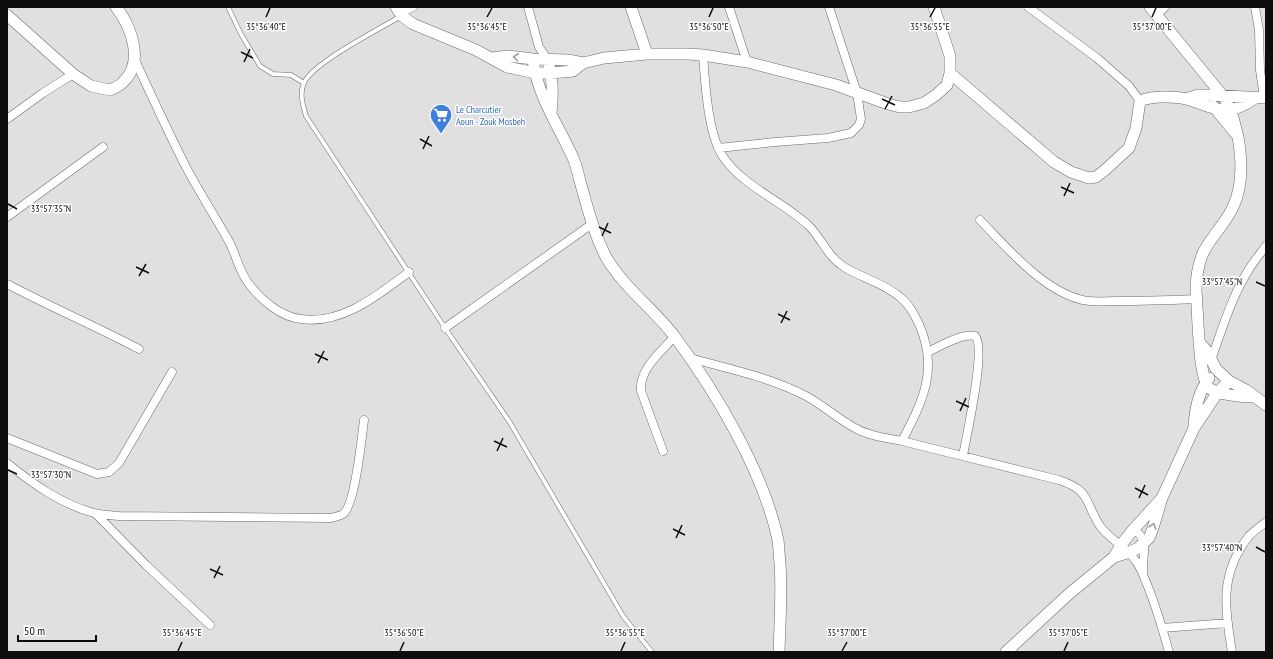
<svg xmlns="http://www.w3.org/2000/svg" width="1273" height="659" font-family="'PT Sans Narrow',sans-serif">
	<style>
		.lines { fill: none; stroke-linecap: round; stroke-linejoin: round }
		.lane-casing { stroke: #6a6a6b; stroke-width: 5 }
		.street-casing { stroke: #6a6a6b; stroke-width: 9 }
		.secondary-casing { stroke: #6a6a6b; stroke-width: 12 }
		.lane { stroke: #fff; stroke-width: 4 }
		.street { stroke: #fff; stroke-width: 8 }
		.secondary { stroke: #fff; stroke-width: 11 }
		.oneway { stroke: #9e9e9e }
		.ticks { fill: none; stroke: #0d0d0d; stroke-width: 1.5 }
		.labels { text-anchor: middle; stroke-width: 3; stroke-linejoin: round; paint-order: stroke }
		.shop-label { font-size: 10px; fill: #366cbe; stroke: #fff; text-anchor: start }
		.ticks-label { font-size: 10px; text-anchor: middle; fill: #0d0d0d; stroke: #fff; stroke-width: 3; stroke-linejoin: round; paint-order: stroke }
	</style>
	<rect width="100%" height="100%" fill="#e0e0e1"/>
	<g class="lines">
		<g class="lane-casing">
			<path id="lane" d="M228 7 241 34 260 66 273 74 291 75 304 83
				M401 16C380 29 312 63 304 83 299 94 303 105 306 116L445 328 509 421 623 616 652 652"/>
		</g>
		<g class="street-casing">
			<path id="street" d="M528 7 539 47 547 59
				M729 7 747 62
				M1028 7 1097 58 1129 86 1140 101
				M1255 7 1259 30 1260 70 1264 98
				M400 13 413 7
				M1157 15 1165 7
				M135 60C152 97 169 134 187 169 200 193 214 215 227 238 236 252 238 271 249 284 261 300 281 317 301 319 342 325 378 295 409 272
				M7 119 43 93 73 74
				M718 148 775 142 828 138 851 133 859 125 861 119 857 93 829 7
				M7 217 103 147
				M980 220C1007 248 1041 288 1079 299 1091 303 1105 301 1118 301 1144 301 1171 300 1197 299
				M7 284C51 307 95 326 139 349
				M445 328 592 224
				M928 352C940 346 962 333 975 336 987 348 966 437 963 456
				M690 358C729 369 770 377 806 396 823 405 838 419 855 428 869 436 886 438 902 441 923 401 939 369 919 324 914 314 909 304 900 297 884 283 862 278 844 267 828 257 822 239 809 226 785 203 743 186 724 158 708 137 705 82 703 55
				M1211 360C1222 330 1231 298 1248 271 1253 262 1260 254 1266 246
				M7 438 97 474 109 472 119 463 172 372
				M902 441 1059 480C1092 491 1084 502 1100 526 1110 540 1126 546 1135 560 1140 566 1143 574 1146 582 1156 605 1162 628 1169 652
				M663 451 641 391C639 369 661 352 674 337
				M7 463C33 484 61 504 94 513 102 515 111 515 119 516L331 518C334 517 340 516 343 514 355 506 362 436 364 420
				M95 513 146 565 210 625
				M1134 529C1150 541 1142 554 1143 572
				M1162 628 1228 623
				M1232 652C1225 608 1219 574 1249 536 1254 531 1261 526 1266 522"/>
		</g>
		<g class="secondary-casing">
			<path id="secondary" d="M396 7 402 16 413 24 476 50 507 67 535 73H551L573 71 583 63
				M631 7 647 54
				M1150 7 1222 95C1232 108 1234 122 1238 137 1242 160 1243 188 1232 209 1224 225 1211 237 1203 253 1198 265 1196 278 1196 291 1198 309 1198 378 1209 388 1218 395 1243 397 1254 397
				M7 15 73 74 91 86 110 90C114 88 120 86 123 82 145 62 131 26 116 7
				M492 58 508 56 533 59 568 60 583 63 604 58 647 54H688L703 55 747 62 836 85 888 104 900 107H909L924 103 936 95 947 85 950 73V56L934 7
				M533 59C537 96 559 126 574 160 577 168 579 177 581 185 588 209 594 234 606 257 624 288 654 309 675 337 716 392 764 473 778 540 779 547 779 555 780 563 782 592 780 622 779 652
				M549 66C553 81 553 97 551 113
				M950 73 1054 162 1071 172 1089 178 1096 177 1105 170 1129 148 1136 128 1140 101C1151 96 1175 96 1186 99 1202 103 1215 112 1232 109 1241 108 1249 102 1257 97
				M1185 99 1198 95H1207L1266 98
				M1213 106 1236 134
				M1200 343 1207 351 1216 369 1229 381 1246 390 1266 405
				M1194 426C1195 409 1199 391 1209 378
				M1114 557 1130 552 1138 548 1149 538 1153 528 1162 498 1194 428 1218 392 1229 381
				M1006 652 1070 593 1114 557 1121 545 1132 531 1162 498"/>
		</g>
		<use href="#lane" class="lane"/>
		<use href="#street" class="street"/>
		<use href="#secondary" class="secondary"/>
	</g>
	<defs><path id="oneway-chevron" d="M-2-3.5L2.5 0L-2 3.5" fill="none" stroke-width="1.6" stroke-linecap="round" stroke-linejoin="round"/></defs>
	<g class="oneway">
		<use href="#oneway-chevron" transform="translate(516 57) rotate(-173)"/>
		<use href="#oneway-chevron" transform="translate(1153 526) rotate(-71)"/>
	</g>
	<path class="ticks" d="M266 17 270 8M487 17 492 8M709 17 713 8M930 17 935 8M1152 17 1156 8M241 52 253 58M244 62 250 49M882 99 895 105M885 109 892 96M420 139 432 146M423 149 429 136M1061 187 1074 193M1064 196 1070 183M8 204 17 209M599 227 611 233M602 236 608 223M136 267 149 273M139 276 146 264M1256 282 1265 286M778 314 790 320M781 323 787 311M315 354 328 360M318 363 324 351M956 401 969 407M960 411 966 398M494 441 507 447M497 451 503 438M8 470 17 474M1135 488 1148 495M1139 498 1145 485M673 529 685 535M676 538 682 525M1256 547 1265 552M210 569 223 575M214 578 220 566M178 651 182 642M400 651 404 642M621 651 625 642M842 651 847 642M1064 651 1068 642"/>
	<defs>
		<g id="supermarket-pin" transform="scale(1.15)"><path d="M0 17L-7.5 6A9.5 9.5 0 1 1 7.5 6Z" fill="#3f7fe0" stroke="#fff"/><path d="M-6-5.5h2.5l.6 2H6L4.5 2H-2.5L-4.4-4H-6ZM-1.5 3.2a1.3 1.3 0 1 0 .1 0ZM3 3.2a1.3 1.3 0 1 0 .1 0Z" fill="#fff"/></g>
	</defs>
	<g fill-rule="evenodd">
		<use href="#supermarket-pin" x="441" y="115"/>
	</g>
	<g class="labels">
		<g class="shop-label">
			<text x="456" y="113">Le Charcutier<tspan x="456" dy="12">Aoun - Zouk Mosbeh</tspan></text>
		</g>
	</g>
	<g class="ticks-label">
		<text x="266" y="30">35°36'40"E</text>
		<text x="487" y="30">35°36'45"E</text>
		<text x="709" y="30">35°36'50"E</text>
		<text x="930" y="30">35°36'55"E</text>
		<text x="1152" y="30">35°37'00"E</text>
		<text x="51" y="212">33°57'35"N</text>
		<text x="1222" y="285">33°57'45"N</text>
		<text x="51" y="478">33°57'30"N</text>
		<text x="1222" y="551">33°57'40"N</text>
		<text x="182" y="636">35°36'45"E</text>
		<text x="404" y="636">35°36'50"E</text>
		<text x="625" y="636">35°36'55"E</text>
		<text x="847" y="636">35°37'00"E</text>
		<text x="1068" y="636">35°37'05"E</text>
	</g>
	<rect width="1273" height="659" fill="none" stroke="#0d0d0d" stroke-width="16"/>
	<path d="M18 635v6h78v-6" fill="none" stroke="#0d0d0d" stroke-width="2"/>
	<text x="24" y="635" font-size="12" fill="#0d0d0d" stroke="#ffffff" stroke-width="3" paint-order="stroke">50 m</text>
</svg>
